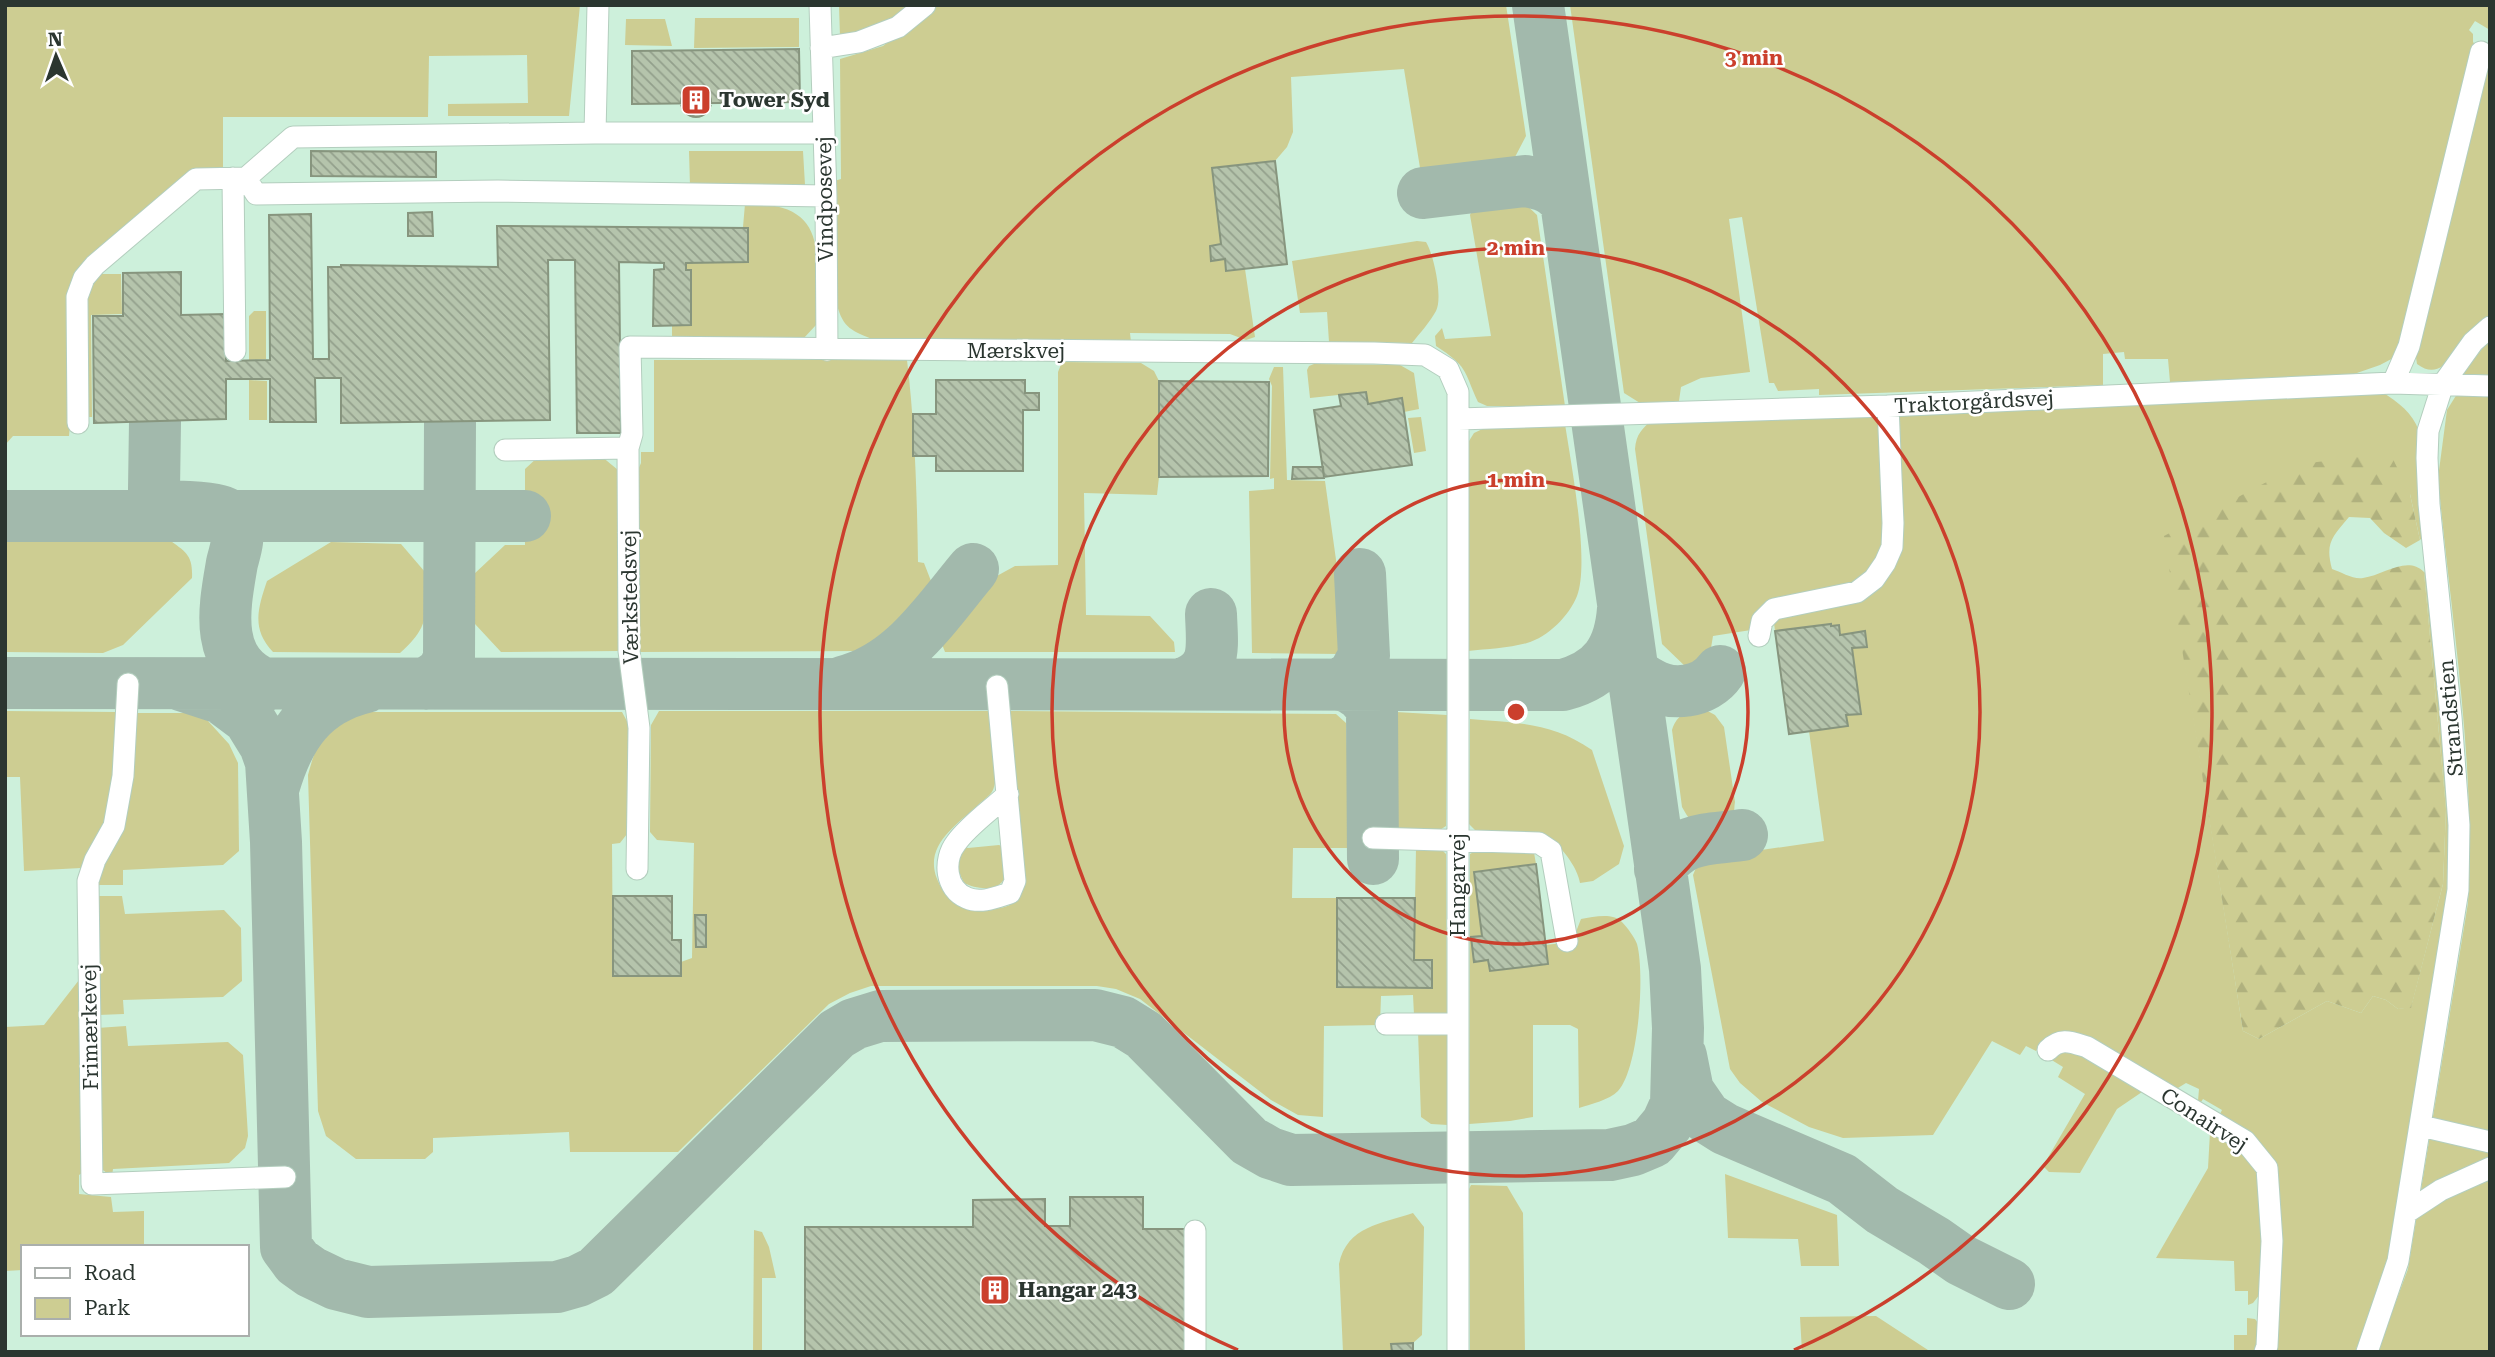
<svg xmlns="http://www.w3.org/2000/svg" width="2495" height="1357" font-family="'Roboto Serif',serif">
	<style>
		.built { fill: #cdf0db; fill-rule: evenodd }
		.green { fill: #cdcd92 }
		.forest { fill: url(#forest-firs) }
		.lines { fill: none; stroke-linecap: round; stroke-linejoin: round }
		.taxiway { stroke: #a2b9ac; stroke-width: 52 }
		.building { fill: url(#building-back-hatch); stroke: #87957e; stroke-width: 2 }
		.minor-casing { stroke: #b3cebe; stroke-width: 23 }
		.minor { stroke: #fff; stroke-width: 21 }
		.ring { fill: none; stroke: #cb3f2c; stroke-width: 3.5 }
		.labels { text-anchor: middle; stroke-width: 5; stroke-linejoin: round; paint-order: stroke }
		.poi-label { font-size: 21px; font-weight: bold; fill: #2b3630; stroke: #fff; text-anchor: start }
		.street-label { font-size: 21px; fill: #2b3630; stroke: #fff }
		.centre { fill: #cb3f2c; stroke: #fff; stroke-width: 3.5 }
		.ring-label { font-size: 21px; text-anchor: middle; font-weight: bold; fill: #cb3f2c; stroke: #fff; stroke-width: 5; stroke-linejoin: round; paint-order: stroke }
	</style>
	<defs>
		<pattern id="forest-firs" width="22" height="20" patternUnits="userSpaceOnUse" patternTransform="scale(1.75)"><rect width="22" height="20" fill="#cdcd92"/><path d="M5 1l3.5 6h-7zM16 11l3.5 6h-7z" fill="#b0b17e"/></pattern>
		<pattern id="building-back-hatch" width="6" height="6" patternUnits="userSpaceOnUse" patternTransform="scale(1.75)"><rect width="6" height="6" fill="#b5c4ac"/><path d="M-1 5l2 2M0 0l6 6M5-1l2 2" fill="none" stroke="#93a08c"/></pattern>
	</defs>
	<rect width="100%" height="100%" fill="#dffceb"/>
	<path class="built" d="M5 5H2490V1352H5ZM23 1247H247V1334H23Z"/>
	<path class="green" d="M5 5H580L569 116H448V104L528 103 527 55 429 56 428 117H223V170L84 266 69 436H13L5 445Z
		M839 5H915L895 21 840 37Z
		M935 5H1506L1526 136 1515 157 1496 166 1421 174 1404 69 1291 77 1293 132 1287 147 1275 161 1221 244 1210 246 1211 261 1225 259 1227 271 1245 269 1255 337 1246 340 1230 334 1130 333 1131 342 872 339C849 330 842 326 836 301L834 181 841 179 840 59 883 46Z
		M1570 5H2490V30L2475 21 2469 30 2473 34V42L2478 48 2397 356 2380 365 2354 374 2170 382 2168 359H2125L2124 352 2103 354V385L1819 395V389L1778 391 1774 383H1769L1742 217 1729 219 1750 372 1701 378 1681 387 1679 401 1640 403 1624 393Z
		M695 18H799V47L694 48Z
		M626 19H665L672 46 625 45Z
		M2490 48V314C2483 320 2475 327 2469 335 2456 350 2442 383 2417 364L2415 351Z
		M689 151H803L805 185 690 186Z
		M1493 194 1520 199 1537 215 1565 406H1487L1478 402C1463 369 1468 367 1436 346L1435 336 1442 328 1445 339 1491 336 1470 215C1475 202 1480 198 1493 194Z
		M745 204C834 201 816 260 816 325L803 339H672V325H691V271L686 270V263L748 262V228L743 227Z
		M1417 241 1426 242C1434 255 1443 298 1436 311 1430 322 1420 333 1412 343L1329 342 1327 312 1300 313 1292 261Z
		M94 274H121L122 314 91 315 92 417H84V295Z
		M254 311H266V359L249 360V316Z
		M2490 340V375L2462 374 2486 344Z
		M654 360H907C915 427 917 494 918 562L924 563 931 581 882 640 862 651 637 652 638 470 641 463V452H654Z
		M1062 362 1141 363 1154 371 1159 381V477L1157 495 1084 493 1086 615 1150 616 1174 642 1175 652H945L940 639 995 577 1015 566 1058 565V372Z
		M1314 364 1400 365 1414 373 1419 409 1404 412 1401 399 1368 404 1366 392 1310 398 1307 370 1309 366Z
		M1274 367H1283L1287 480 1325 481 1338 574 1341 654 1252 653 1249 491 1274 489V478L1270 479 1272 386 1269 379Z
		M249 380 267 381V420H249Z
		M2382 392C2399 403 2412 412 2419 431L2424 535 2420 540 2410 494 2165 536 2243 1031 2259 1039 2327 1001 2361 1013 2373 996 2386 1000 2398 1009 2411 1007 2443 884 2446 809 2424 572 2428 575 2450 814 2449 891 2394 1236 2382 1282 2355 1352H2276L2274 1163 2261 1145 2219 1116 2222 1110 2203 1099 2201 1102 2198 1101 2199 1089 2186 1083 2173 1091 2088 1042 2043 1043 2036 1051 2026 1046 2020 1055 1992 1041 1933 1135 1843 1138 1809 1127 1762 1102 1740 1083 1730 1069 1693 875 1698 863 1706 858 1824 841 1809 731 1848 725 1846 715 1861 714 1852 648 1867 646 1864 631 1840 635 1830 624 1775 631 1774 623 1768 621 1855 598 1901 525 1900 417 1904 411Z
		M2490 393V1352H2375L2384 1333 2408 1269 2468 903C2476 763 2451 618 2438 478L2447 410 2457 394Z
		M1883 413 1888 528 1876 564 1856 582 1751 630 1713 636 1710 654 1697 668 1688 669 1662 644 1635 449C1636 434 1642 429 1653 419Z
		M1421 417 1426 451 1414 453 1408 418Z
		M1565 424C1571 463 1590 562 1577 596 1569 616 1548 637 1527 643 1509 648 1487 649 1468 651L1469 441 1474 433 1489 426Z
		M601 456 618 470 619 651 501 652 475 624 473 575 505 545H525V469L538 457Z
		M5 538 168 539C186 552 193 555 192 578L123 645 103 653 5 652Z
		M331 542 401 544 425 572C425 612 433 624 400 653L273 652C251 629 258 608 267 581Z
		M1704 709 1715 715 1724 727 1735 802C1734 806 1735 810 1733 814 1728 825 1707 828 1697 824 1689 820 1686 814 1682 807L1672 730C1677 714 1688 710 1704 709Z
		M5 711 118 712 117 749 107 824 81 868 24 871 20 777H5Z
		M659 711H989C991 731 1001 772 993 790 990 796 983 800 978 805 953 828 919 849 941 887 951 904 968 909 986 909 1003 909 1013 907 1022 893L1008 711 1336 714 1346 723 1351 848H1293L1292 898H1337V987L1432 988 1414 960 1416 848 1439 847 1446 854 1447 1017 1414 1015 1413 995 1381 996 1380 1025 1324 1026 1323 1117 1298 1115 1271 1100 1140 999 1116 989 1097 986H871L850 993 829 1004 678 1152H570L569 1132 433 1138V1152L425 1159H356L326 1136 318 1111 308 775C316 744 324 730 350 712H622L629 725 627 834 620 843 612 844 613 976H681V962L692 958 694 843 657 840 650 832 651 725Z
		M1396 712 1447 715 1446 826 1435 833H1396Z
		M134 713H195L208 721 229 744 238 763 239 851 223 865 123 870V885H96Z
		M1470 719C1516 723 1552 722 1592 750L1624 846 1619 864 1593 881 1580 883C1578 868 1560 843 1545 836 1537 832 1487 831 1475 830L1469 824Z
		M999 845 1006 848C1006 855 1008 864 1007 871 1004 893 978 890 964 883L957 868 962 846 968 848Z
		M1483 847H1533L1536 864 1474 872 1482 936 1471 937 1474 961 1488 960 1490 971 1545 945 1572 942 1581 919C1594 917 1612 912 1622 922 1627 927 1635 938 1637 944 1645 973 1639 1068 1618 1091 1609 1100 1591 1104 1579 1108L1578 1029 1570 1025H1533V1117L1510 1121 1469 1124 1470 854Z
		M96 896H122L125 914 224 910 241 928 242 981 223 997 123 1000 124 1014 98 1015Z
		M86 971 85 1171 79 1175V1194L111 1197 113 1212 144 1211V1247H23V1270L5 1271V1027L44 1025Z
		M126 1026 128 1046 228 1042 243 1055 248 1136 245 1148 229 1163 113 1169 112 1177 99 1167 97 1028Z
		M1444 1030 1448 1035V1125L1431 1124 1421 1117 1418 1031Z
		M2070 1048 2142 1092 2117 1109 2080 1173 2049 1172 2043 1166 2085 1094 2058 1077 2063 1067 2050 1059Z
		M2210 1132C2225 1139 2248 1146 2256 1161 2267 1184 2261 1265 2260 1294L2253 1303 2248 1305V1291H2235L2234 1261 2156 1258 2208 1168Z
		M1725 1174 1837 1215 1839 1266H1801L1798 1239 1728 1238Z
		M1471 1185 1507 1186 1523 1213 1525 1352H1470L1469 1189Z
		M1413 1213 1424 1227 1422 1335 1413 1343 1392 1344V1352H1343L1339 1264C1347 1226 1381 1224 1413 1213Z
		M754 1230 762 1232 769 1247 776 1278H762V1352H753Z
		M1876 1316 1931 1352H1802L1800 1317Z
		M2247 1318 2255 1319 2262 1328 2258 1352H2234V1335H2247Z"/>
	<path class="forest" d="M2390 453 2410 494 2420 540 2406 548 2384 533 2370 518 2349 517C2332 537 2325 543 2332 569 2341 572 2354 580 2363 578 2384 575 2407 555 2424 572L2446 809 2443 884 2411 1008 2398 1009 2386 1000 2373 996 2361 1013 2327 1001 2259 1039 2243 1031 2164 536 2301 464Z"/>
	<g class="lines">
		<path class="taxiway" d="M1423 193 1525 181C1544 184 1554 188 1566 202
			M155 422 154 489C155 495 156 500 162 503 178 511 230 501 236 525 240 538 235 551 232 563 224 609 213 663 267 685
			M5 516H525
			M1631 669C1637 674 1642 680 1649 683 1671 697 1705 693 1720 671
			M842 682C902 668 936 613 973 569
			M5 683 1563 685C1604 674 1620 650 1623 609
			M178 684 221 698 249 719 265 745 271 762 276 842 286 1247 297 1262 311 1272 336 1284 368 1292 557 1287 578 1281 596 1272 837 1034 854 1024 880 1016 1095 1015 1123 1022 1144 1035 1249 1141 1270 1153 1291 1160 1610 1155 1633 1150 1652 1142 1667 1124 1676 1104 1678 1028 1675 969 1538 5
			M426 684 443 672 449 658 450 422
			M1182 684C1218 671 1212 647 1211 614
			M1338 685 1353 676 1364 656 1360 574
			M1344 685C1358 691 1365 697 1372 710L1373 859
			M274 786C289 735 312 700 366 687
			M1660 869C1681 836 1706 840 1742 835
			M1681 1056 1688 1091 1706 1117 1725 1129 1842 1179 1882 1210 1934 1241 1961 1260 2009 1284"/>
	</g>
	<path class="building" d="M799 49 800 102 632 104V51Z
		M681 102a15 15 0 1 1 30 0a15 15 0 1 1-30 0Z
		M311 151 436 152V177L311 176Z
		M1275 161 1287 264 1226 271 1225 259 1211 261 1210 246 1221 244 1212 168Z
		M432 212 433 236H408V213Z
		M311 214 313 359H329L328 267H341V265L498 267 497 226 748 228V262L686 263V270H691V325L653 326 654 270 664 269V263L619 262 621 433H577L575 260H548L550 420 341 423V378H315L316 422H270V379H226V419L94 423 93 316H123V273L181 272V315L226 314V361L270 360 269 215Z
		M936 380H1025V393H1039V410H1023V471H936V456H913V414H936Z
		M1159 381 1269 382 1268 476 1159 477Z
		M1366 392 1368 404 1402 398 1412 465 1324 477 1314 410 1341 406 1339 395Z
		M1293 467H1323L1324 478 1292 479Z
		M1831 624V626L1839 625 1840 635 1865 631 1867 647 1852 648 1861 714 1846 715 1848 726 1789 734 1775 631Z
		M1536 864 1548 964 1490 971 1488 960 1474 962 1471 937 1482 936 1474 872Z
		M613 896H672V940H681V976H613Z
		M1337 898H1415L1414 960H1432V988L1337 987Z
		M695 915H706V947H696Z
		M1070 1197H1143V1229H1185V1352H805V1227H973V1200L1045 1199V1226H1070Z
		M1413 1343V1352H1392L1391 1344Z"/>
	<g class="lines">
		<g class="minor-casing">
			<path id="minor" d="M820 5 826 196 827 350
				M821 48 859 42 898 27 925 5
				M595 133 598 5
				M233 178 235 351
				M246 178 256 194 498 191 826 196
				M2393 383 2409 346 2481 52
				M1458 419 1888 406 2393 383 2490 386
				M78 423 77 297 84 278 95 265 196 179 246 178 293 137 595 133H824
				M628 448 632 434 630 347 1374 353 1425 355 1448 369 1458 392V1352
				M505 450 628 448 629 651 639 728 637 869
				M1759 636 1762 621 1774 609 1857 592 1874 579 1885 563 1892 547 1893 523 1888 406
				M128 684 123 776 114 826 95 860 88 881 92 1184 285 1177
				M997 686 1015 881 1010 893C997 897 981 904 967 898 945 889 943 860 956 843 969 825 991 810 1008 794
				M1373 838 1539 843 1551 851 1567 941
				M1386 1024H1458
				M2048 1050C2061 1037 2071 1042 2087 1047L2245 1141 2267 1168 2272 1241 2267 1346 2265 1352
				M2421 1126 2490 1142
				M2406 1213 2441 1190 2490 1168
				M1195 1352V1231
				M2367 1352 2398 1261 2458 890 2459 825 2451 717 2429 504 2427 458 2428 431 2443 384 2473 342 2490 327"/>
		</g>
		<use href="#minor" class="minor"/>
	</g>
	<g class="ring">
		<circle cx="1516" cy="712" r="232"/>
		<circle cx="1516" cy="712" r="464"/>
		<path d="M1238 1350A696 696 0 1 1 1794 1350"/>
	</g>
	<defs>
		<g id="building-square" transform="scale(1.575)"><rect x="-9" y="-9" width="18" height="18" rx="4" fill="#cb3f2c" stroke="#fff"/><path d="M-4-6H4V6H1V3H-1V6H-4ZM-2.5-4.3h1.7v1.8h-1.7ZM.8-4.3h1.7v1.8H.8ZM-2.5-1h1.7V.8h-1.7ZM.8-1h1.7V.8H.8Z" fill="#fff"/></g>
	</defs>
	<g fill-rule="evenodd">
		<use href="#building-square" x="696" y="100"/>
		<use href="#building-square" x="995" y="1290"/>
	</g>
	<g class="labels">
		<g class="poi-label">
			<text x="719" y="107">Tower Syd</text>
			<text x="1018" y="1297">Hangar 243</text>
		</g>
		<g class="street-label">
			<text transform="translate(825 199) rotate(-91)" y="7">Vindposevej</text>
			<text x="1016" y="358">Mærskvej</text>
			<text transform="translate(1974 402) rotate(-3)" y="7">Traktorgårdsvej</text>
			<text transform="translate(630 597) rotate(-91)" y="7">Værkstedsvej</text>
			<text transform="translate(2451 718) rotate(-95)" y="7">Strandstien</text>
			<text transform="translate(1458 885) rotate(-90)" y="7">Hangarvej</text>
			<text transform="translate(90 1027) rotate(-91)" y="7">Frimærkevej</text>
			<text transform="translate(2204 1120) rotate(33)" y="7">Conairvej</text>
		</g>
	</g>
	<circle cx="1516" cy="712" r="10" class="centre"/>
	<g class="ring-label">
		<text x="1754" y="65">3 min</text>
		<text x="1516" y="255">2 min</text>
		<text x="1516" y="487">1 min</text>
	</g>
	<rect width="2495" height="1357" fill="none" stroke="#2b3630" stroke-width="14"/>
	<rect x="21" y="1245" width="228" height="91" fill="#ffffff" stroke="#aaafac" stroke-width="2"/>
	<rect x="35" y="1268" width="35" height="10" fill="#ffffff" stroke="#aaafac" stroke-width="2"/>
	<text x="84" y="1280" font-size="21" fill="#2b3630">Road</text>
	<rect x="35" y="1298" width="35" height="21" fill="#cdcd92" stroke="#aaafac" stroke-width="2"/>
	<text x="84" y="1315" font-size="21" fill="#2b3630">Park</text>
	<g transform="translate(56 56) rotate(358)" stroke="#ffffff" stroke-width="5" paint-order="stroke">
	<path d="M0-5L12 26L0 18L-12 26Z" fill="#2b3630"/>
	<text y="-10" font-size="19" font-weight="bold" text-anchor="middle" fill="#2b3630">N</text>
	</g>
</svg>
